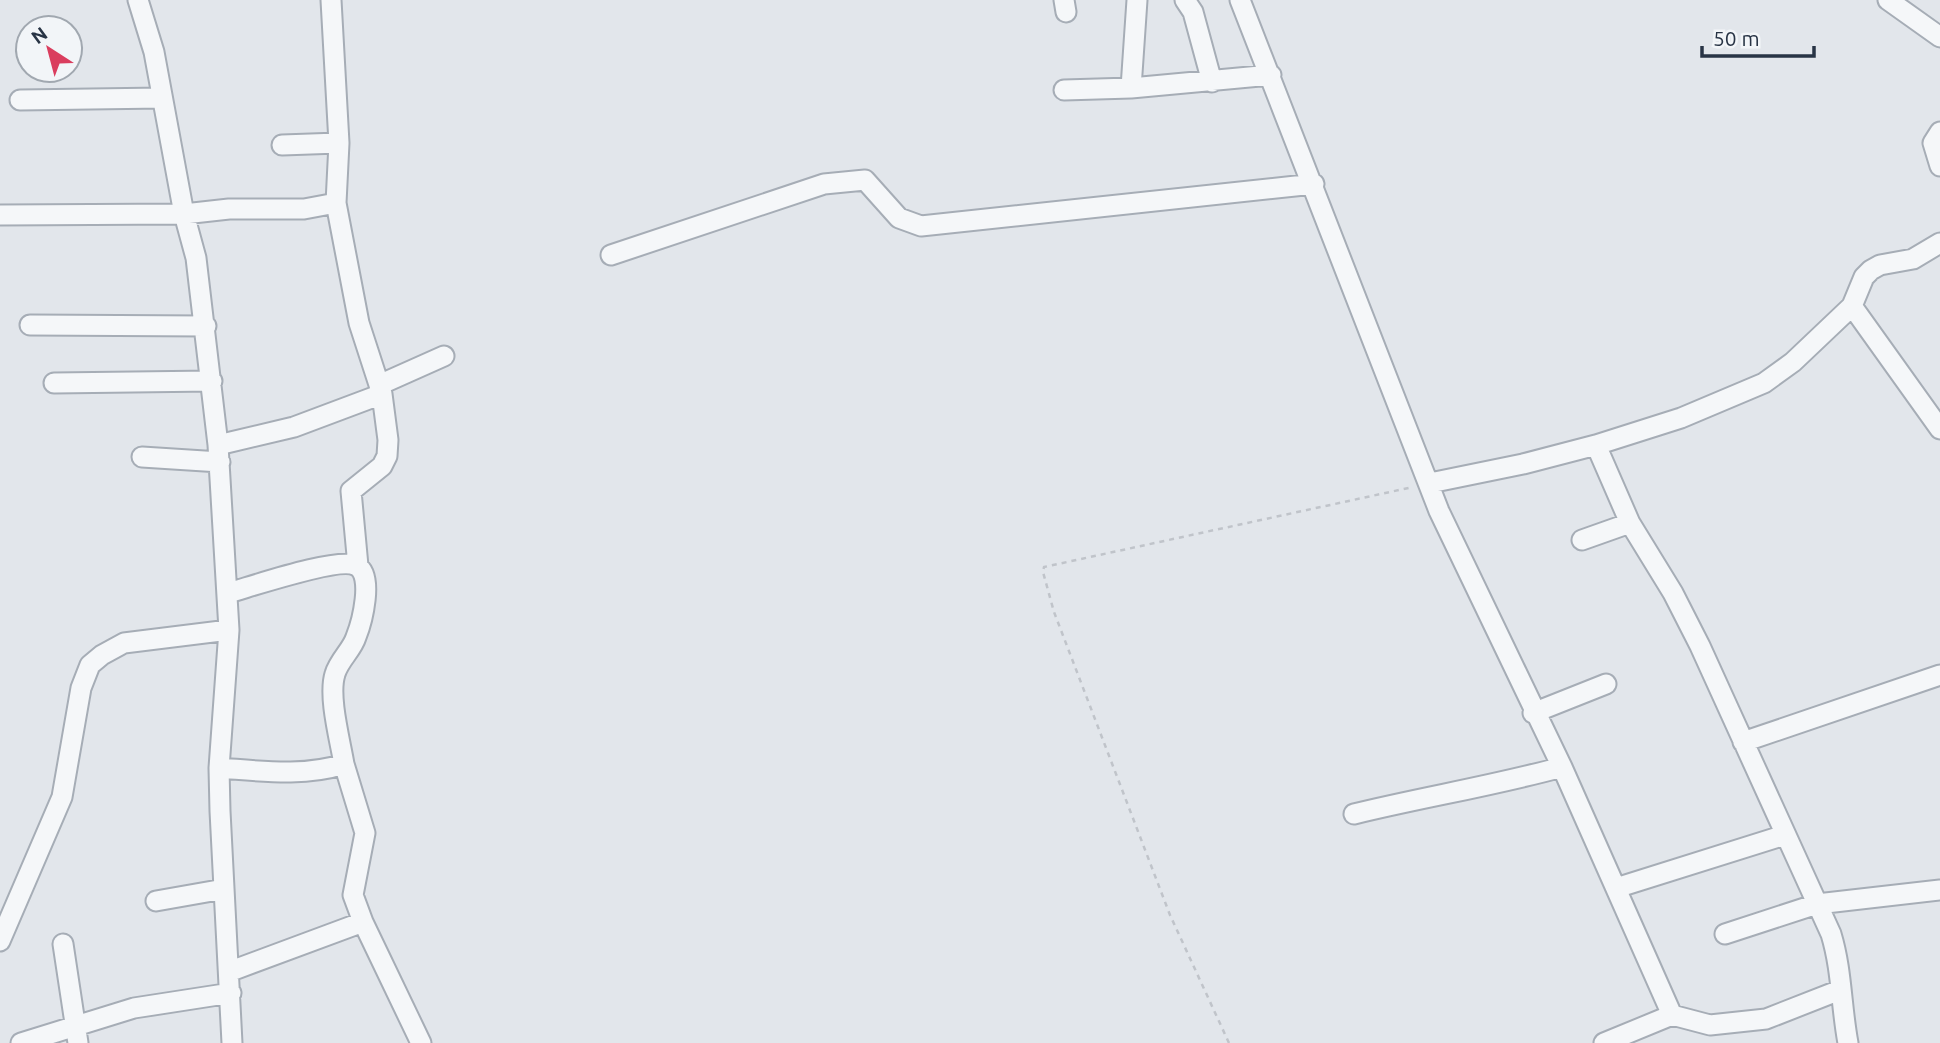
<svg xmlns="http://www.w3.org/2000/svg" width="1940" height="1043" font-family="Ubuntu,sans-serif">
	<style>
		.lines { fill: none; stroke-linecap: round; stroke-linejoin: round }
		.minor-casing { stroke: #a6adb6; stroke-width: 23 }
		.path { stroke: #c0c4ca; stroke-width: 2.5; stroke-dasharray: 5 5; stroke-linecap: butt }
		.minor { stroke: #f5f7f9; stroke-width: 19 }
	</style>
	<rect width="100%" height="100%" fill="#e2e6eb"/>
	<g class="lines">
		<g class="minor-casing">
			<path id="minor" d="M138 0 154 52 184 214 196 258 218 445 229 630 219 768 220 811 232 1043
				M331 0 339 143 336 203 359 323 382 394 388 440 387 456 382 466 351 491 358 566
				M1064 0 1066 12
				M1137 0 1131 88 1271 75
				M1185 0 1193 12 1212 82
				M1240 0 1439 511 1562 767 1672 1015
				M1888 0 1940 37
				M1064 90 1131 88
				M20 100 162 98
				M1940 132 1933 143 1940 166
				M282 145 339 143
				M0 215 184 214 229 209H304L336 203
				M611 255 824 184 865 180 899 218 921 226 1314 184
				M1852 306 1940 429
				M30 325 206 326
				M54 383 212 381
				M379 385 444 356
				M218 445 294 427 382 394
				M142 457 220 462
				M1430 483 1523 464 1596 445
				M1582 540 1630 523
				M228 593C250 587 340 556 357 566 374 576 362 622 356 637 352 650 339 660 335 674 328 696 340 740 344 764
				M1533 713 1606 684
				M1743 742 1940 675
				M219 768C261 771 304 777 344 764L365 833 353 895 363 922 421 1043
				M1354 814C1423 797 1493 786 1562 767
				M1616 888 1785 835
				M156 901 224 889
				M1725 934 1817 904 1940 890
				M0 941 62 797 81 688 90 665 102 655 124 643 229 630
				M63 944 78 1043
				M231 971 363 922
				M21 1043 134 1008 231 993
				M1604 1043 1672 1015 1710 1025 1766 1019 1840 990
				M1848 1043C1841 1006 1842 970 1831 934L1700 646 1673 593 1630 523 1596 445 1681 418 1764 383 1793 362 1852 306 1864 277 1871 270 1880 265 1913 259 1940 243"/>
		</g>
		<path class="path" d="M1229 1043 1170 915 1054 612 1043 572 1044 567 1413 487"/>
		<use href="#minor" class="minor"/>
	</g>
	<g transform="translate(49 49) rotate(324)"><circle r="33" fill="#f2f5f8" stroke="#a1a8b0" stroke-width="2"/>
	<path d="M0-5L12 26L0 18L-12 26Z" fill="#da3d5e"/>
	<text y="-10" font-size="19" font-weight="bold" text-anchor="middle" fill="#283445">N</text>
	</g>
	<path d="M1702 46v10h112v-10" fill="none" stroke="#283445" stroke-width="3.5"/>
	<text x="1713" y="46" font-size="21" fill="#283445" stroke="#f2f5f8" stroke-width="5" paint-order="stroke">50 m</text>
</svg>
